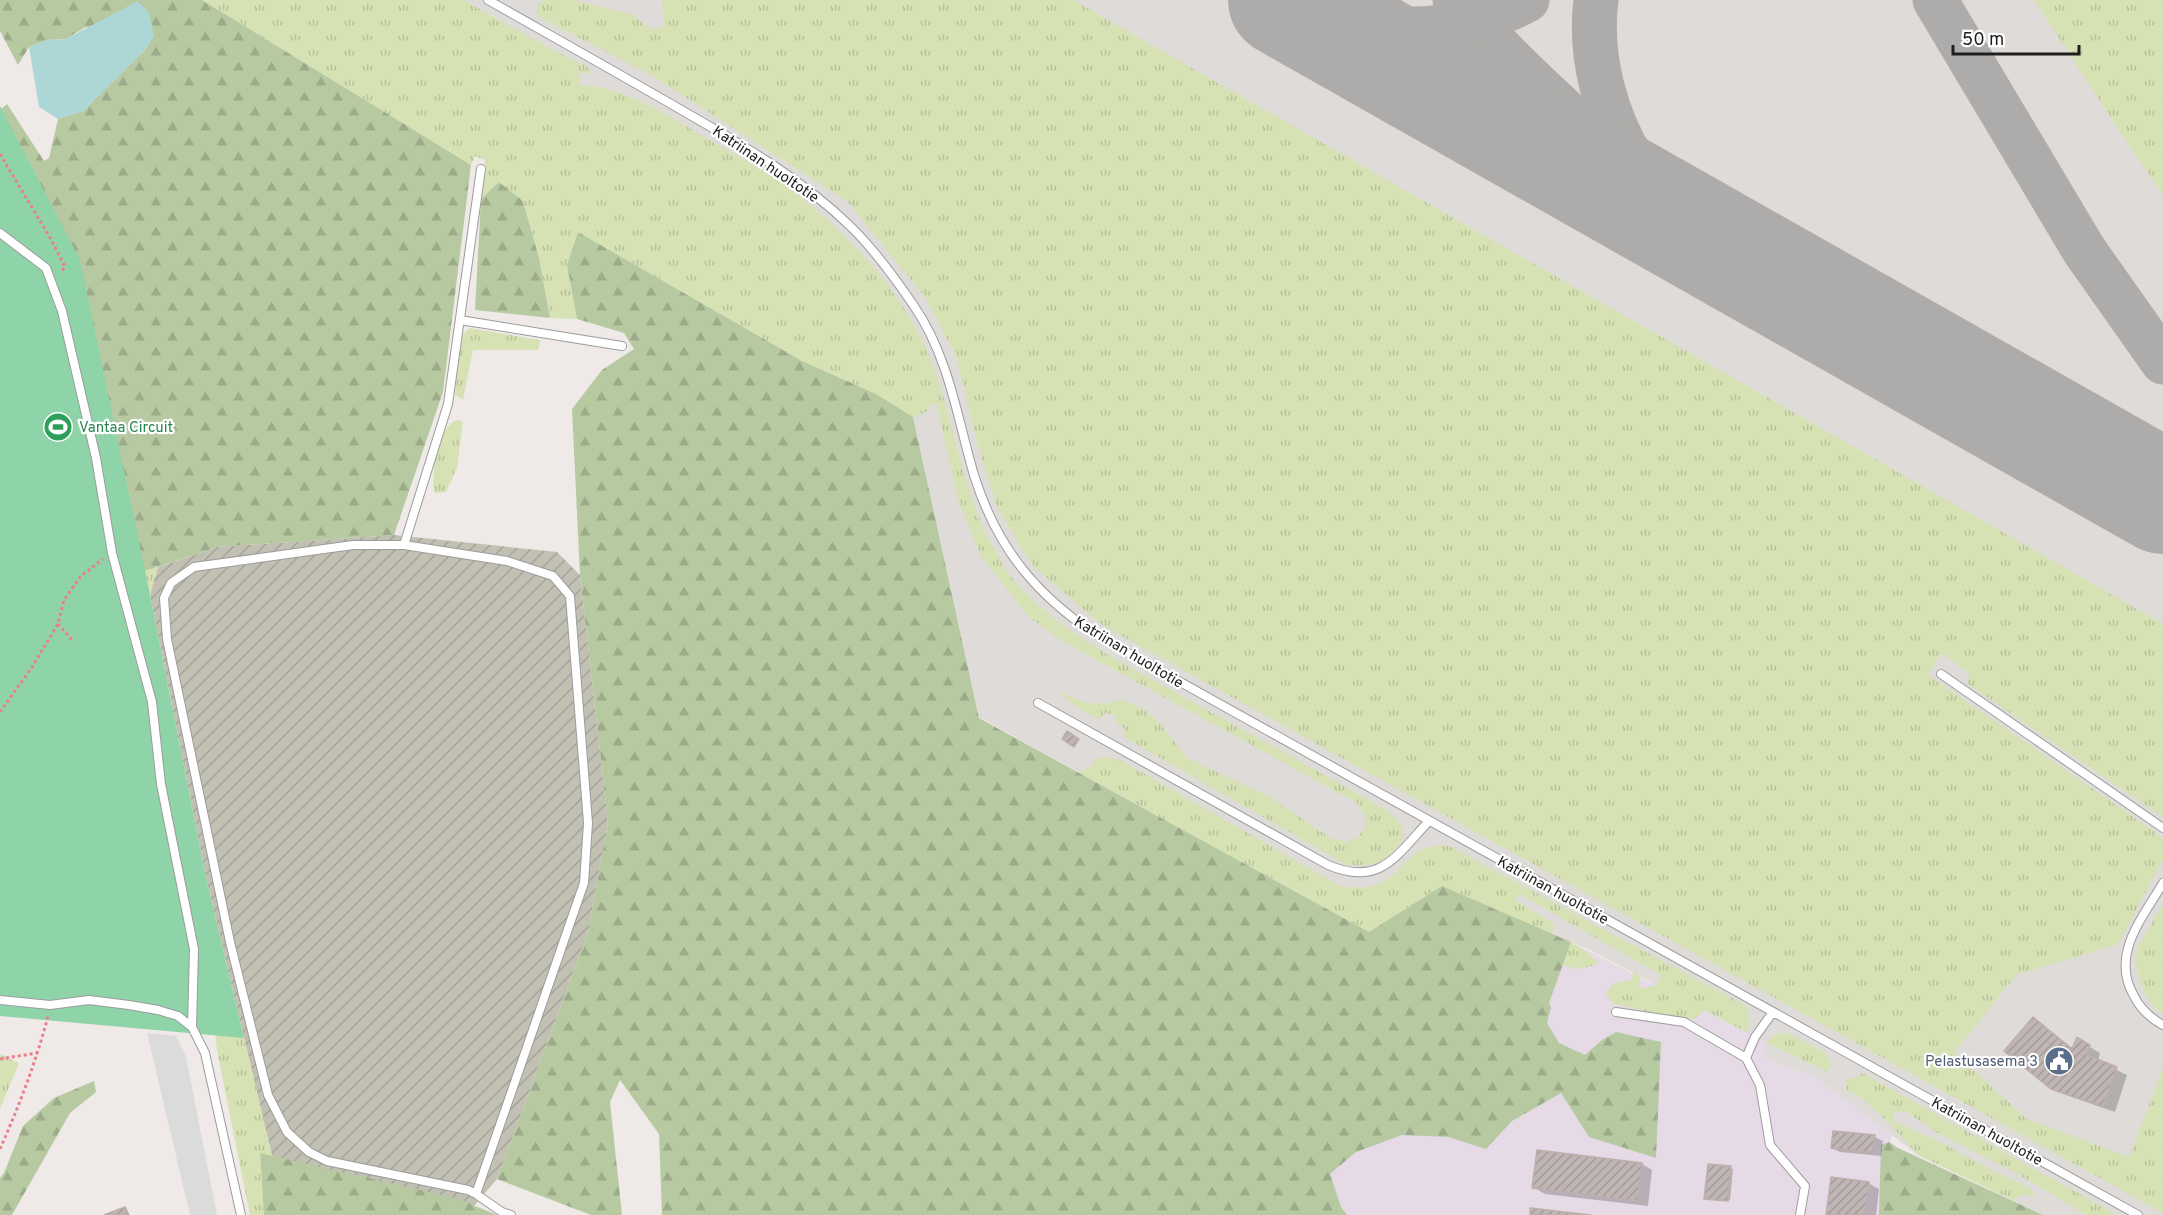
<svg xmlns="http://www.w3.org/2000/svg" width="2163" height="1215" font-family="Overpass,sans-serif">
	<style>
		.industrial { fill: #e6dae7 }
		.airport { fill: #dedbd8 }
		.construction { fill: url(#construction-furrows) }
		.grass { fill: url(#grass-tufts) }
		.forest { fill: url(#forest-firs) }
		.pitch { fill: #8fd4a9 }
		.parking { fill: #dbdbdb }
		.water { fill: #add7d6 }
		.shadow { fill: #0003 }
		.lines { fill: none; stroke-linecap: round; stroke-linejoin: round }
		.taxiway { stroke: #aeacaa; stroke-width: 45 }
		.runway { stroke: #aeacaa; stroke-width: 114 }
		.building { fill: url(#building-hatch); stroke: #bfafab; stroke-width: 1.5 }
		.lane-casing { stroke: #9c9c9c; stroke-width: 10 }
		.path { stroke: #e97e8c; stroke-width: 3; stroke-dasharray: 3 3; stroke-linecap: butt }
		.lane { stroke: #fff; stroke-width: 8 }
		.labels { text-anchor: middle; stroke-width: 4.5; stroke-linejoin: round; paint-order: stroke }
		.street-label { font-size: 15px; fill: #1f1f1f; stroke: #fff }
		.leisure-label { font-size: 15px; fill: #27864d; stroke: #fff; text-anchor: start }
		.service-label { font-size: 15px; fill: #4e5e75; stroke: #fff; text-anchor: end }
	</style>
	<defs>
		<pattern id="construction-furrows" width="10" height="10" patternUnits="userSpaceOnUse" patternTransform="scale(1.5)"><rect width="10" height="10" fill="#c2bfb3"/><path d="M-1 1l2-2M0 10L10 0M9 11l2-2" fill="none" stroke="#a6a49a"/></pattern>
		<pattern id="grass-tufts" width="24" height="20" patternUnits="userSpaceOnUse" patternTransform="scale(1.5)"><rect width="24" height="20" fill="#d6e2b3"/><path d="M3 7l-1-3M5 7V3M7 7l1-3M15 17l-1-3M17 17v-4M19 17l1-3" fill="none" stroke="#b7c19a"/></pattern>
		<pattern id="forest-firs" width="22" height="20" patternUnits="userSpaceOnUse" patternTransform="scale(1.5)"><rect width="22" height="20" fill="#b6c9a1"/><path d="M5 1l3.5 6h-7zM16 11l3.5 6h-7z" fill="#9cac8a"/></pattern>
		<pattern id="building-hatch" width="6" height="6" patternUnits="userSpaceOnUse" patternTransform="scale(1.5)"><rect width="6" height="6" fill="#bfb5b4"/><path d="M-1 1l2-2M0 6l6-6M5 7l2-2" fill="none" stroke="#a49b9a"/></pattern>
	</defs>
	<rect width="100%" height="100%" fill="#efeae7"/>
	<path class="industrial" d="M1571 942 1765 1042 1767 1058 1818 1079 1892 1135 1886 1159 1889 1215H1329L1293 1160 1534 996Z"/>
	<path class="airport" d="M232 0H2163V1215H2043L1918 1155 1818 1079 1767 1058 1764 1042 1590 950 1442 886 1369 932 979 717 913 417Z"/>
	<path class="construction" d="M394 535 557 552 580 575 608 823 588 932 497 1179 472 1208 274 1164 206 878 150 595 158 567 217 547Z"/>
	<path class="grass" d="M202 0H463L548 47 588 67 591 74 580 72 578 85C626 87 664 113 704 137 735 155 768 172 797 194 852 238 906 296 932 363 955 423 961 489 993 547 998 555 1002 565 1007 572 1051 630 1128 665 1189 700 1256 737 1323 774 1390 812L1401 825 1404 838C1384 864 1379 866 1347 865L1124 737V728L1117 723 1115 715 1105 713 1099 720 1077 707 1058 691 1083 702 1100 704 1124 700 1146 711 1160 723 1187 758 1272 798 1317 829 1334 839 1346 842 1358 837 1365 828V815L1357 803 1062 641 1029 617 981 556 959 503 936 403H931L928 411 913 417 876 394 802 361 578 232 567 265 577 319 550 318 539 258 523 201 499 182 481 199 485 160 475 156 471 165Z
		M546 0H572L631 14 649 28H664L662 0H1073L2163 624V817L1966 683 1970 674 1941 653 1928 675 2155 832 2163 839V859L2118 944 2016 975 1954 1053 2027 1119 2129 1157 2163 1068V1213L1102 625 1032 565 997 507 978 446 956 356 925 297 848 202 651 75 537 16 538 4Z
		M2034 0H2163V194L2136 156Z
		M469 328 540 340 538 350H473L463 400 455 395 460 338Z
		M457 420 463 422 457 468 446 492 434 493C432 473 436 428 457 420Z
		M158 567 150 595 206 878 272 1156 260 1154 264 1215H250L247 1201 217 1050 206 953 133 575Z
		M1103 757 1120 760 1340 886C1354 889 1373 889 1386 880 1411 863 1412 843 1449 846L1746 1006 1749 1023 1746 1032 1704 1010 1695 1019 1687 1020 1613 1004 1606 994C1610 984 1620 980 1630 981L1634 973 1641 977 1638 984 1641 988C1648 988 1655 986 1660 981L1661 975 1519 894 1515 900 1554 924 1552 934 1442 886 1369 932 1080 773 1091 766 1095 759Z
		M2163 904V1014L2150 1003 2143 989 2135 962 2138 948Z
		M1571 942 1587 952 1598 962 1596 965 1577 969 1562 965Z
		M1788 1033 1827 1054 1831 1064 1828 1072 1767 1043C1773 1034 1778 1033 1788 1033Z
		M0 1054 19 1063 0 1109Z
		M1862 1073 2117 1215H2087L2016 1173 1936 1132 1907 1112 1894 1111V1121L1942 1143 1993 1171 2030 1188 2035 1196 2022 1195 2013 1200 1918 1155 1890 1124 1863 1099 1847 1090 1846 1079 1858 1077Z"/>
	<path class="forest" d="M0 0H202L471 165 443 392 394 535 217 547 133 575 0 110 7 104 44 161 49 158 58 119 83 111 145 50 154 35 86 27 66 39 47 40 29 47 18 65 0 31Z
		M499 182 523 201 539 258 550 318 475 310 481 199Z
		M578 232 802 361 876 394 913 417 979 718 1369 932 1442 886 1571 942 1549 1003 1551 1007 1547 1023 1559 1043 1585 1055 1602 1040 1616 1032 1661 1042 1656 1158 1589 1137 1561 1093 1512 1121 1486 1149 1448 1137 1402 1135 1356 1152 1330 1174 1341 1207 1347 1215H662L659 1134 620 1080 610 1102 622 1215H591L497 1179 588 932 608 823 580 575 572 409 602 370 634 349 624 333 577 319 567 265Z
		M94 1081 96 1092 70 1113 12 1215H0V1178L4 1173 23 1126 54 1098Z
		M1889 1142 1898 1148 2043 1215H1879L1881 1145Z
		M260 1153 458 1199 497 1215H264Z"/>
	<path class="pitch" d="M0 106 80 260 150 595 206 878 244 1038 0 1016Z"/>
	<path class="parking" d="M147 1033 176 1036 186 1057 217 1215H190Z"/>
	<path class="water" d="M138 1 149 13 154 36 145 50 83 111 58 119 39 107 29 47 47 40 66 39Z"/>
	<path class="shadow" d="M2033 1019 2074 1049 2078 1040 2100 1053 2098 1061 2127 1075 2115 1112 2064 1094 2052 1088Z
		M1875 1137 1883 1141 1881 1156 1840 1152 1832 1148Z
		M1642 1164 1652 1170 1648 1206 1545 1194 1534 1188Z
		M1709 1166 1733 1169 1730 1200 1706 1197Z
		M1868 1183 1879 1189 1876 1215H1828Z"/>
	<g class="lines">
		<path class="taxiway" d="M1288 0C1362 38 1453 40 1527 0
			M1455 0C1562 121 1687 219 1823 305
			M1596 0C1589 55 1605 117 1635 164
			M1935 0 2084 250 2163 362
			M1983 395 2100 451 2163 478"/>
		<path class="runway" d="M1285 0 2163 497"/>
	</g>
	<path class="building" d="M1067 731 1079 739 1074 747 1062 739Z
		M2033 1017 2072 1049 2077 1037 2090 1045 2087 1055 2117 1067 2103 1107 2051 1089 2004 1051Z
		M1833 1131 1875 1135 1873 1153 1831 1148Z
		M1537 1150 1642 1163 1638 1201 1532 1188Z
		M1708 1164 1731 1166 1728 1201 1704 1199Z
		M1831 1177 1869 1182 1865 1215H1826Z
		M125 1207 129 1215H104Z
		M1530 1208 1591 1215H1530Z"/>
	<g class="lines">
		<g class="lane-casing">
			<path id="lane" d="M488 0C555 38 623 76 690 115 746 147 803 180 850 226 874 249 895 278 914 306 949 357 957 417 974 475 997 549 1038 598 1103 639L2138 1215
				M481 169 448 404 404 545 507 561 553 576 570 596 588 823 584 883 476 1194 502 1212 511 1215
				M0 233 46 268 62 311 96 458 112 553 152 702 161 784 194 949 192 1027
				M460 320 622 346
				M404 545H353L194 567 171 583 164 598 167 639 230 942 268 1095 287 1132 309 1152 327 1161 468 1190 476 1194
				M1941 674 2163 828
				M1038 703 1328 865C1380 887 1396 856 1429 821
				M2163 883C2142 919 2110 955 2134 996 2141 1010 2150 1018 2163 1025
				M0 1000 50 1005 89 1000 129 1005 158 1010 178 1016 192 1027 205 1053 241 1215
				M1616 1012 1684 1022 1746 1058 1760 1085 1770 1145 1805 1186 1800 1215
				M1746 1058 1755 1037 1773 1012"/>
		</g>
		<path class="path" d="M0 154 52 241 65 267 60 273
			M58 624 72 640
			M0 712 32 667 58 624 64 600 81 576 103 559
			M0 1059 37 1053
			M0 1149C19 1106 36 1062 48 1016"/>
		<use href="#lane" class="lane"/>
	</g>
	<defs>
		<g id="stadium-disc" transform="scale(1.5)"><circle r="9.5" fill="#2e9e5b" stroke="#fff"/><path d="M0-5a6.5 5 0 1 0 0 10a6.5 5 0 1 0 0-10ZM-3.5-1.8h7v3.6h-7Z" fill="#fff"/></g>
		<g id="civic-disc" transform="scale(1.5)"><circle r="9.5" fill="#5c6f8a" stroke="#fff"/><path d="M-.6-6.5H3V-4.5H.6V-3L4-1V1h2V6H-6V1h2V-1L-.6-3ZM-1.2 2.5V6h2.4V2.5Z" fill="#fff"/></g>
	</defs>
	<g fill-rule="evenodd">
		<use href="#stadium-disc" x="58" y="427"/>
		<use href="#civic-disc" x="2059" y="1061"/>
	</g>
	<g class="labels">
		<g class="street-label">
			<text transform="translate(766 164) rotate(34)" y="5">Katriinan huoltotie</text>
			<text transform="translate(1129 652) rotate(31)" y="5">Katriinan huoltotie</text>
			<text transform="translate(1553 890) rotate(29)" y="5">Katriinan huoltotie</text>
			<text transform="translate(1987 1131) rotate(29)" y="5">Katriinan huoltotie</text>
		</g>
		<g class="leisure-label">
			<text x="79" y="432">Vantaa Circuit</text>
		</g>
		<g class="service-label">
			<text x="2038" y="1066">Pelastusasema 3</text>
		</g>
	</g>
	<path d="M1953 45v9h126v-9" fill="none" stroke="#1f1f1f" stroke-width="3"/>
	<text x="1962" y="45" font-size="18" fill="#1f1f1f" stroke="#ffffff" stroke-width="4.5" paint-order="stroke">50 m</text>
</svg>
